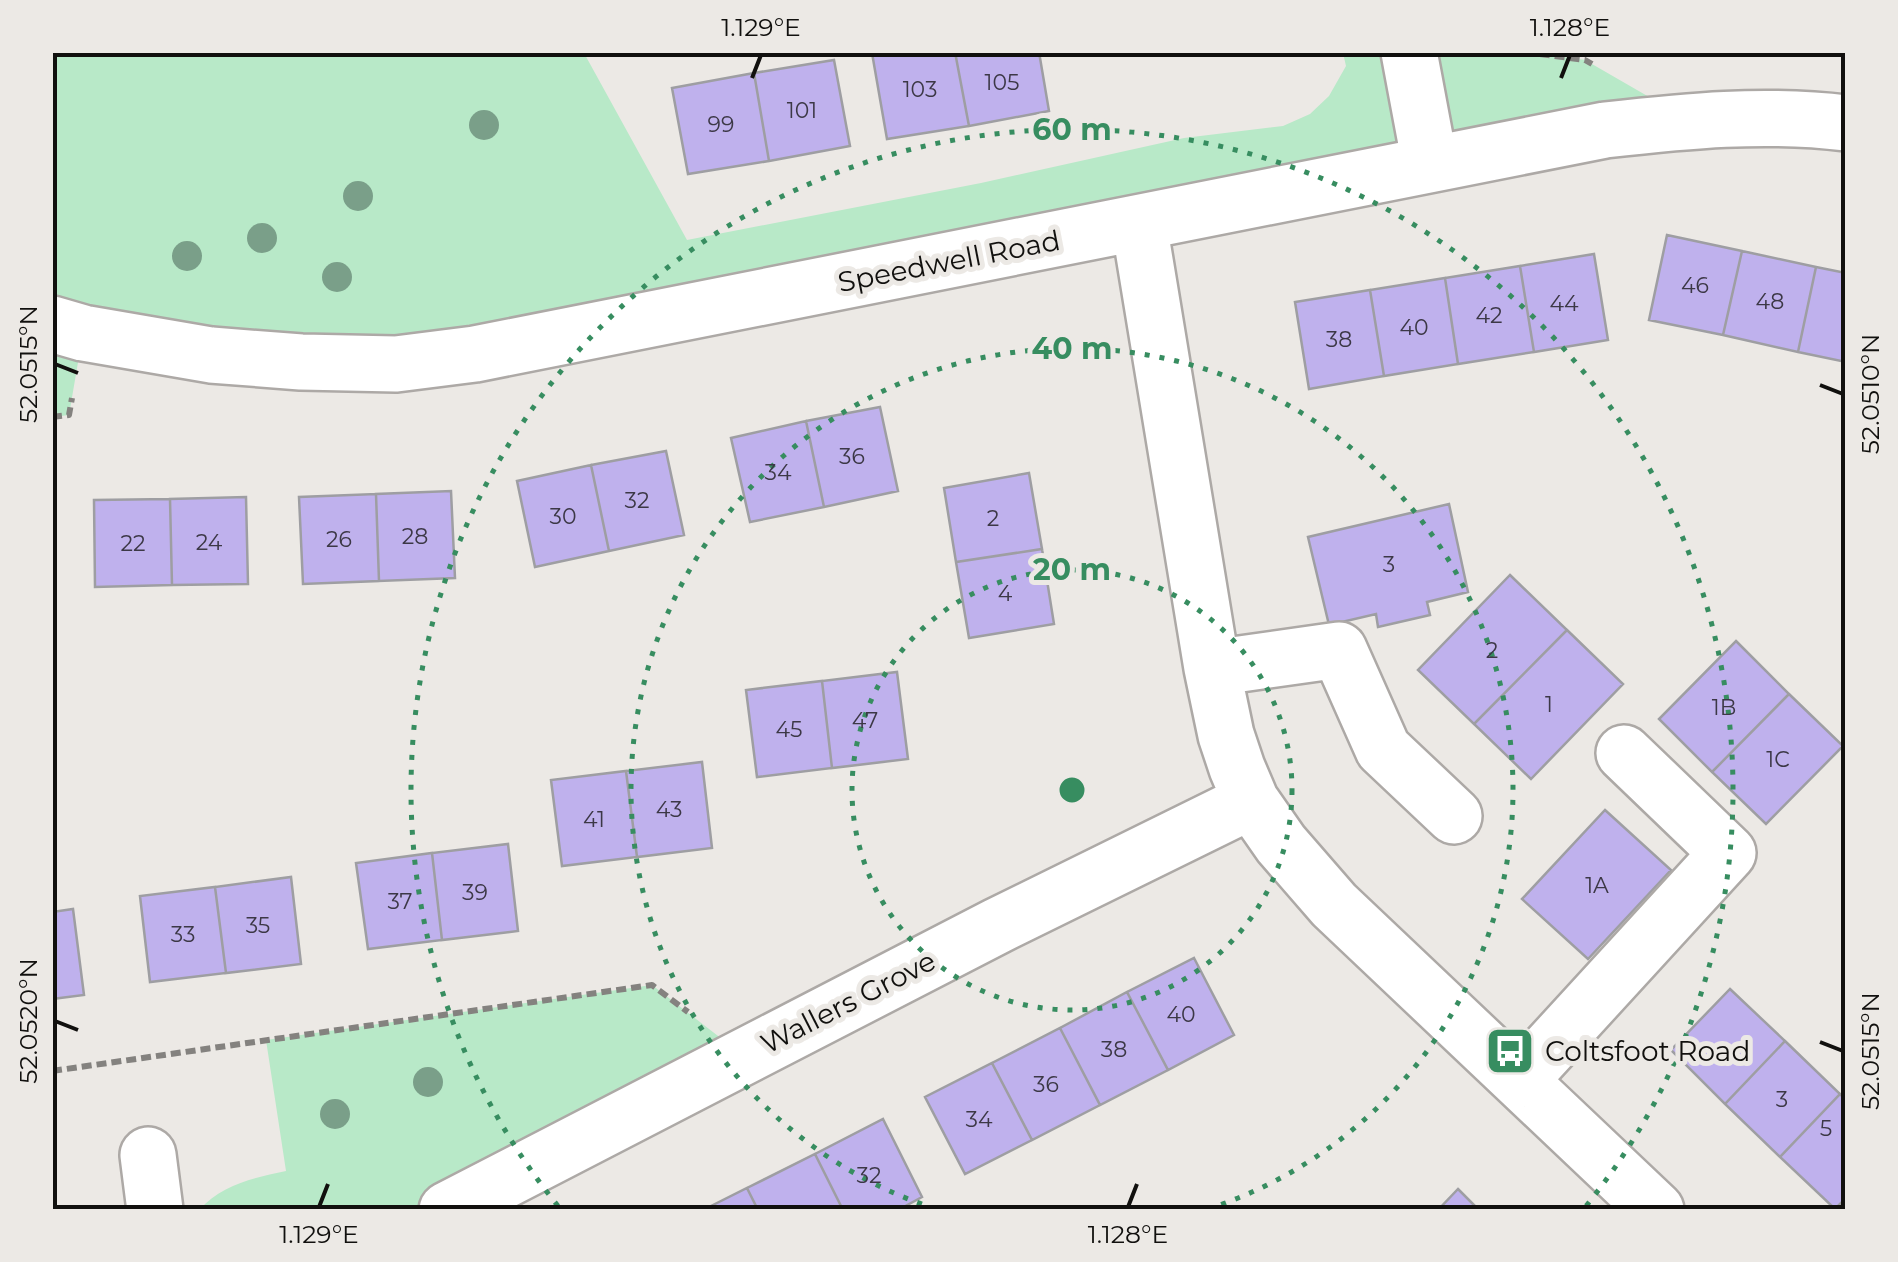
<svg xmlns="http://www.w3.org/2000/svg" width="1898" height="1262" font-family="Montserrat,sans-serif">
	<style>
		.green { fill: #b8e9c8 }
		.building { fill: #bfb1ed; stroke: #9e9ea2; stroke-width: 2.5 }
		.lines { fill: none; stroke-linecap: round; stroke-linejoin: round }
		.minor-casing { stroke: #ada9a6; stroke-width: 60 }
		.path { stroke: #84827f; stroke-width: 6; stroke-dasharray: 10 5; stroke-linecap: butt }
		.minor { stroke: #fff; stroke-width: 55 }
		.tree { fill: #7a9f89 }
		.ticks { fill: none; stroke: #11100e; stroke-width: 4 }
		.ring { fill: none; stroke: #378d60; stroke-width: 5; stroke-dasharray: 5 10 }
		.labels { text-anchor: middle; stroke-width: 10; stroke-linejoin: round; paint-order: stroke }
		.number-label { font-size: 22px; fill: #3c3846 }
		.street-label { font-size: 28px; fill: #11100e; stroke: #ece9e5 }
		.poi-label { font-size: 28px; fill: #11100e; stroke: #ece9e5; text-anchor: start }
		.centre { fill: #378d60; stroke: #ece9e5; stroke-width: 5 }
		.ring-label { font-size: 30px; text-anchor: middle; font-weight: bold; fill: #378d60; stroke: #ece9e5; stroke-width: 10; stroke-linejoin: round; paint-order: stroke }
		.neatline { fill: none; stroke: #11100e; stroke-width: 4 }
		.ticks-label { font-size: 25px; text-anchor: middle; fill: #11100e }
	</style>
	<rect width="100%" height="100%" fill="#ece9e5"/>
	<path class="green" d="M1525 52 1585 60 1689 120 475 354 83 333 69 415 53 417 52 53H584L687 240 981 183 1184 138 1283 126 1310 114 1329 96 1346 66 1343 53Z
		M652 985 744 1056 447 1209 199 1210C223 1184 253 1178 286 1171L266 1040Z"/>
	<path class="building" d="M955 52 969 126 887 139 872 53Z
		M955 52H1039L1049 111 969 126Z
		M834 60 850 146 769 161 754 73Z
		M754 73 769 161 688 174 672 88Z
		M1667 235 1742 251 1723 335 1649 320Z
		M1742 251 1816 267 1798 352 1723 335Z
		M1594 254 1608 340 1534 352 1520 266Z
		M1520 266 1534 352 1458 364 1445 278Z
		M1816 267 1846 273V362L1798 352Z
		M1445 278 1458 364 1384 376 1370 290Z
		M1370 290 1384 376 1309 389 1295 302Z
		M880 407 898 491 824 507 806 421Z
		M806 421 824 507 750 522 731 438Z
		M666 451 684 535 609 551 591 465Z
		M591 465 609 551 535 567 517 481Z
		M1029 473 1042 549 956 562 944 488Z
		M451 491 455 578 379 581 376 494Z
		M376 494 379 581 303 584 299 497Z
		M246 497 248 584 172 585 170 499Z
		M170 499 172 585 95 587 94 500Z
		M1449 504 1468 592 1427 602 1430 615 1378 627 1376 614 1329 625 1308 537Z
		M1042 549 1054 624 969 638 956 562Z
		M1510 575 1567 630 1474 724 1418 670Z
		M1567 630 1623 684 1531 779 1474 724Z
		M1736 641 1789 694 1712 772 1659 719Z
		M897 672 908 759 832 768 822 681Z
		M822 681 832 768 757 777 746 690Z
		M1789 694 1843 746 1766 824 1712 772Z
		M702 762 712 848 637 857 626 771Z
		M626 771 637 857 562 866 551 780Z
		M1605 810 1671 870 1588 959 1522 899Z
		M508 844 518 931 442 940 432 853Z
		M432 853 442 940 368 949 356 863Z
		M291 877 301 964 226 973 215 887Z
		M215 887 226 973 150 982 140 896Z
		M73 909 84 995 52 999V912Z
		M1194 958 1234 1035 1168 1070 1127 992Z
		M1730 989 1785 1041 1725 1104 1671 1050Z
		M1127 992 1168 1070 1100 1105 1060 1028Z
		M1060 1028 1100 1105 1032 1140 992 1063Z
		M1785 1041 1840 1094 1780 1157 1725 1104Z
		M992 1063 1032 1140 965 1174 925 1097Z
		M1840 1094 1846 1100V1198L1835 1209 1780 1157Z
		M883 1119 922 1197 898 1210H843L815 1154Z
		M815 1154 843 1210H758L747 1188Z
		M747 1188 758 1210H703Z
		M1458 1189 1479 1210H1438Z"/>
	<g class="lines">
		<g class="minor-casing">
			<path id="minor" d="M1409 52 1430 164
				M1139 224 1212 668 1226 735 1237 768 1251 801 1281 844 1334 905 1656 1210
				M52 324 83 333 211 355 301 362 396 364 475 354 1605 130C1686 121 1764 113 1846 123
				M1212 668 1339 650 1383 749 1454 816
				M1521 1079 1728 853 1624 753
				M148 1155 155 1210
				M447 1210 997 926 1251 801"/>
		</g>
		<path class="path" d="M1525 52 1585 60 1592 64
			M52 417 69 415 72 398
			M52 1071 652 985 688 1012"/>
		<use href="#minor" class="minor"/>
	</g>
	<g class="tree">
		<circle cx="484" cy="125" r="15"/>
		<circle cx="358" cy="196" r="15"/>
		<circle cx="262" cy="238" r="15"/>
		<circle cx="187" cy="256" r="15"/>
		<circle cx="337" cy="277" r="15"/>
		<circle cx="428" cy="1082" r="15"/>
		<circle cx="335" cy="1114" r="15"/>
	</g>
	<path class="ticks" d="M752 78 761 55M1561 78 1570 55M55 364 78 373M1820 385 1843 394M55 1021 78 1030M1820 1042 1843 1051M319 1207 328 1184M1128 1207 1137 1184"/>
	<g class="ring">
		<circle cx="1072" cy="790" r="220"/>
		<path d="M936 1209A441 441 0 1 1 1208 1209"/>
		<path d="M558 1206A661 661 0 1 1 1586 1206"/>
	</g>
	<defs>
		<g id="bus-square" transform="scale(2.5)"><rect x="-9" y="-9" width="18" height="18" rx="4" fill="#378d60" stroke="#ece9e5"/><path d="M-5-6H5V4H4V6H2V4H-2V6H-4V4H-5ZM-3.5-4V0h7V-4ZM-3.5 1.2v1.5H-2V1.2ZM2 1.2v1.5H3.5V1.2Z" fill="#fff"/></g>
	</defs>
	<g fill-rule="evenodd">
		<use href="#bus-square" x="1510" y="1051"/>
	</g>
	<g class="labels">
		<g class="number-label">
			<text x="1002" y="90">105</text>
			<text x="920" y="97">103</text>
			<text x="802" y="118">101</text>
			<text x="721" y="132">99</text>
			<text x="1695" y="293">46</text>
			<text x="1770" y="309">48</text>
			<text x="1564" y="311">44</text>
			<text x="1489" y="323">42</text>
			<text x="1414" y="335">40</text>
			<text x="1339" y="347">38</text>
			<text x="852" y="464">36</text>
			<text x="778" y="480">34</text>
			<text x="637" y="508">32</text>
			<text x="563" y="524">30</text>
			<text x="993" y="526">2</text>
			<text x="415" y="544">28</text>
			<text x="339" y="547">26</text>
			<text x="209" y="550">24</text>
			<text x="133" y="551">22</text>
			<text x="1389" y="572">3</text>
			<text x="1005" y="601">4</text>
			<text x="1492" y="658">2</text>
			<text x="1549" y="712">1</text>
			<text x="1724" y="715">1B</text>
			<text x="865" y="728">47</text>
			<text x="789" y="737">45</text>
			<text x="1778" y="767">1C</text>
			<text x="669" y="817">43</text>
			<text x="594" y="827">41</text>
			<text x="1597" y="893">1A</text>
			<text x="475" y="900">39</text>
			<text x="400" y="909">37</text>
			<text x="258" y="933">35</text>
			<text x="183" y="942">33</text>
			<text x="1181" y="1022">40</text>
			<text x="1114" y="1057">38</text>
			<text x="1046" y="1092">36</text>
			<text x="1782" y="1107">3</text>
			<text x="979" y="1127">34</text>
			<text x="1826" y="1136">5</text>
			<text x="869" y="1183">32</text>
		</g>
		<g class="street-label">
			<text transform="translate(949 261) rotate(-11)" y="10">Speedwell Road</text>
			<text transform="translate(848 1002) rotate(-27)" y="10">Wallers Grove</text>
		</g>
		<g class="poi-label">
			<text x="1545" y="1061">Coltsfoot Road</text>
		</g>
	</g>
	<circle cx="1072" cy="790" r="15" class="centre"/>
	<g class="ring-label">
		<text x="1072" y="140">60 m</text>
		<text x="1072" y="359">40 m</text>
		<text x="1072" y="580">20 m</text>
	</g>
	<rect width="1898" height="1262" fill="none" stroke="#ece9e5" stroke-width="110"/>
	<rect x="55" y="55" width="1788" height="1152" class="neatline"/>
	<g class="ticks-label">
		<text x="761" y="36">1.129°E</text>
		<text x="1570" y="36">1.128°E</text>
		<text transform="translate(28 364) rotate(-90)" y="9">52.0515°N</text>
		<text transform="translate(1870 394) rotate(-90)" y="9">52.0510°N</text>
		<text transform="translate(28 1021) rotate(-90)" y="9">52.0520°N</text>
		<text transform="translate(1870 1051) rotate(-90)" y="9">52.0515°N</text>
		<text x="319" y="1243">1.129°E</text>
		<text x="1128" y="1243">1.128°E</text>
	</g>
</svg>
